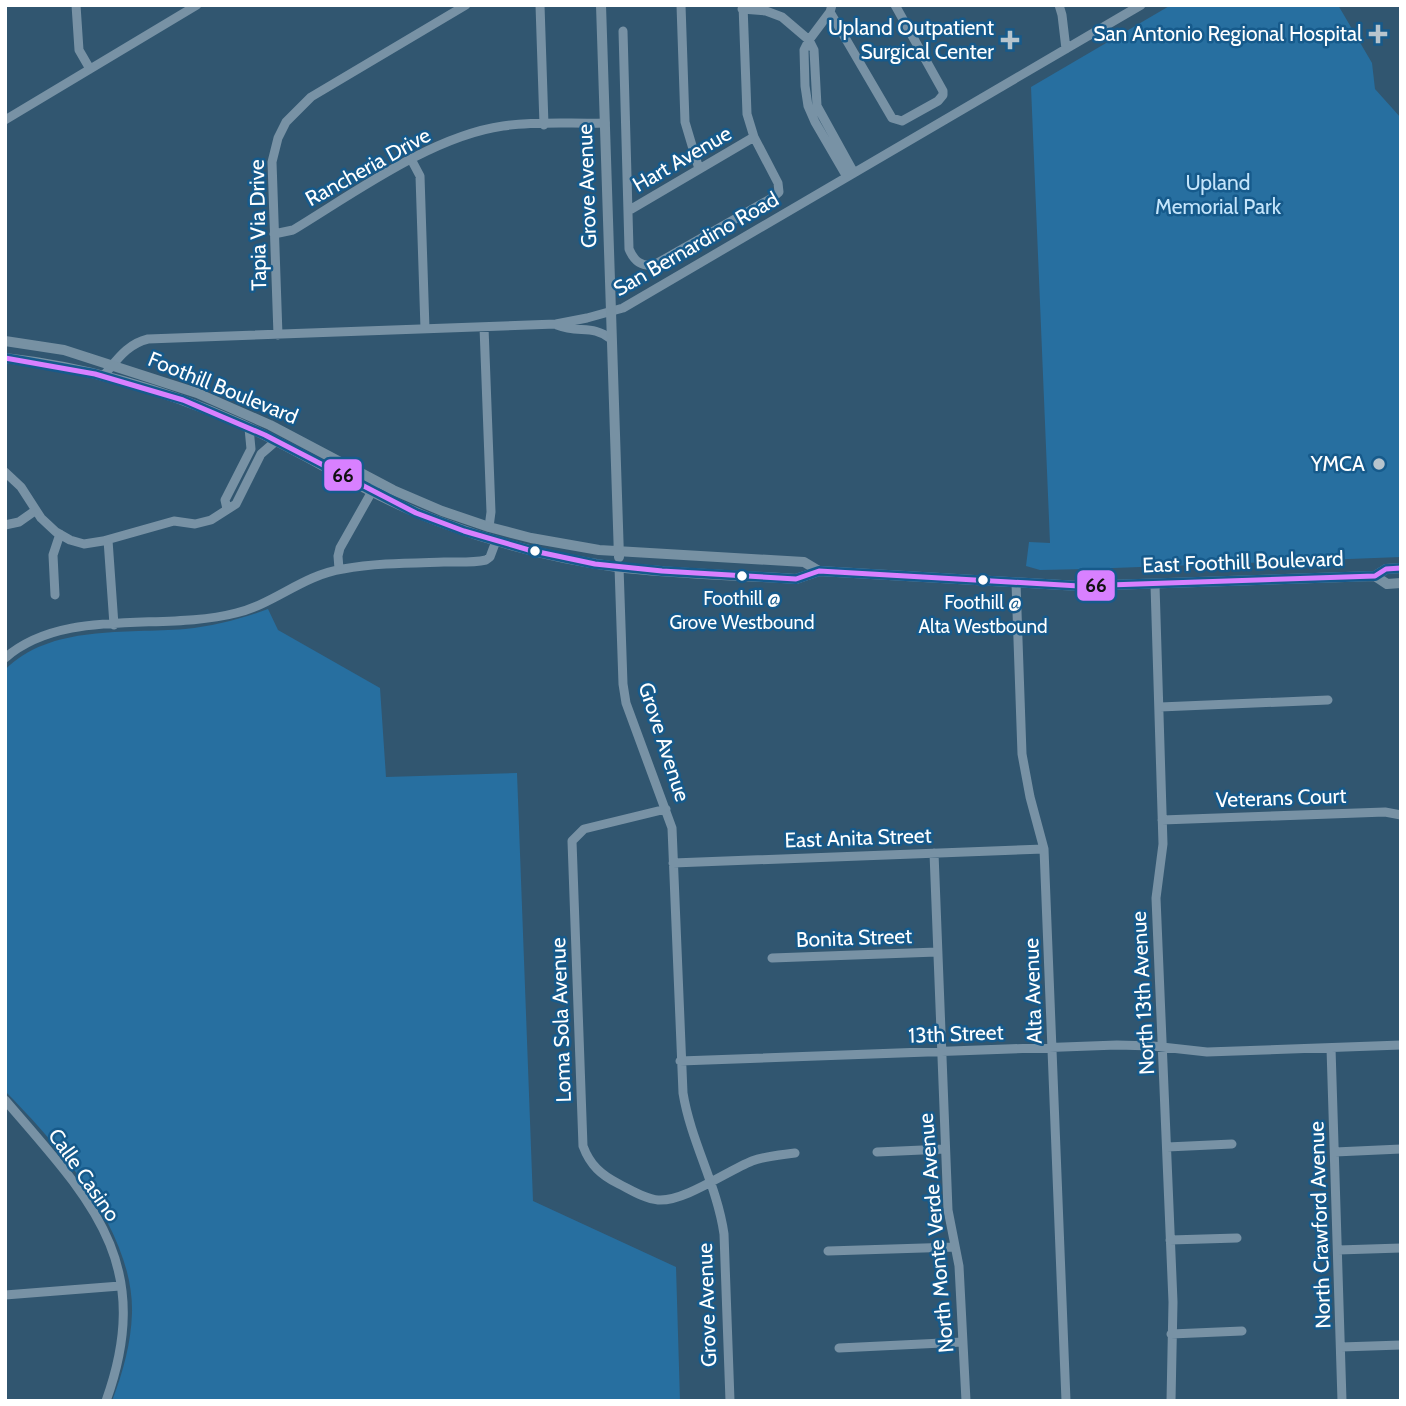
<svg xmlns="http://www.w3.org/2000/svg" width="1406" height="1406" font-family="Cabin,sans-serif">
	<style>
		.green { fill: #276fa0 }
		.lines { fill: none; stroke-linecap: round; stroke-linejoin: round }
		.minor { stroke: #7892a5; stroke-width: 9 }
		.major { stroke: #7791a3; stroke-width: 10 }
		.bus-1-casing { stroke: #165a8b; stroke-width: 10 }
		.bus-1 { stroke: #d880ff; stroke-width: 5 }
		.poi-dot { fill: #b7c4cd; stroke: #165a8b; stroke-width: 2.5 }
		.bus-dot { fill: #fff; stroke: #165a8b; stroke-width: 2.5 }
		.labels { text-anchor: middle; stroke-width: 5; stroke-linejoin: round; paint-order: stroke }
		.bus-label { font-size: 19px; fill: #fff; stroke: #165a8b }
		.poi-label { font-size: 21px; fill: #fff; stroke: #165a8b; text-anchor: end }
		.street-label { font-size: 21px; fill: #fff; stroke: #165a8b }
		.park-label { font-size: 21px; fill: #c5e5fb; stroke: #165a8b }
		.line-badge { stroke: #165a8b; stroke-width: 2.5 }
		.pale-badge-label { font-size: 19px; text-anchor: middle; font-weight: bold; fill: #111 }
	</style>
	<rect width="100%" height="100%" fill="#315670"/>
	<path class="green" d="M1171 5H1338L1372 63 1375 89 1401 118V557L1087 569 1040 570 1026 566 1029 542 1050 543 1031 87Z
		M268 609 278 630 380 688 386 777 517 773 533 1201 676 1267 680 1401H112C123 1372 131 1344 132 1313 134 1231 59 1146 5 1091V670C50 624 127 634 185 629 214 626 241 619 268 609Z"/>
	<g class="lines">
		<path class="minor" d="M76 5 79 50 90 69
			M540 5 544 125
			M681 5 685 122 699 169
			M832 5 830 12 809 40 804 50 805 86 808 106 815 122 847 177
			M1059 5 1062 15 1066 49
			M742 9 766 11 782 17 809 40 814 50 817 106 854 173
			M830 12 892 118 902 121 938 101 943 95V91L895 5
			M623 31 629 249C634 261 641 267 654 265L772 198 779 192 778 183 754 137 747 114 743 5
			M5 120 197 5
			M411 159 420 176 425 329
			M628 211 754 137
			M274 234 293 230C354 193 432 136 503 126 536 121 572 124 605 123
			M557 325C579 334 592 324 611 339
			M484 327 491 512 489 527
			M278 335 272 162 278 138 286 122 311 97 466 5
			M104 375C117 360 127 344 148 339L556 324 587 318 623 308 1141 5
			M5 472 21 487 41 518 56 532 70 540 84 544 103 541 174 521 195 524 211 520 236 504 261 454 276 441
			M227 509 225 500 251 449 249 428
			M5 525 19 522 36 510
			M108 540 114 625
			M619 567 623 684 626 703 672 828 683 1093C691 1142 717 1185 724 1234L730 1401
			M339 569 338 556 340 548 375 486
			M1016 583 1022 754 1030 797 1044 849 1066 1401
			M1155 585 1163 844 1156 898 1173 1302 1171 1401
			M55 595 53 555 60 534
			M5 658C65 606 163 632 236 613 274 604 303 575 343 569 376 563 410 563 444 562 457 562 472 563 486 560L490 557 496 541
			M1160 707 1328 700
			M666 809 584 829 572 841 583 1146C590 1165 601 1175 619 1184 631 1190 645 1199 658 1200 684 1202 727 1171 752 1161 765 1156 781 1155 795 1153
			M1162 820 1385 812 1401 815
			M934 853 948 1210 959 1266 966 1401
			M673 863 1044 849
			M772 958 937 952
			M1331 1048 1342 1401
			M680 1061 1117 1045 1153 1046 1207 1052 1401 1045
			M5 1100C90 1199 156 1262 106 1401
			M1167 1147 1232 1144
			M877 1152 945 1149
			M1335 1152 1401 1149
			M1170 1240 1237 1238
			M1338 1250 1401 1248
			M828 1251 955 1247
			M5 1295 120 1286
			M1171 1334 1242 1331
			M1341 1347 1401 1345
			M839 1348 963 1342"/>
		<path class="major" d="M601 5 619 557
			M5 341 64 350 197 393 270 425 393 490 442 511 489 527 531 538 599 550 804 562 819 571
			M5 358C86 367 165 390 239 423 308 454 371 497 443 523 499 544 558 559 617 567 676 574 737 575 796 579L819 571 1079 586 1375 576 1386 569 1401 568
			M1375 576 1387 584 1401 583"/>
		<g class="bus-1-casing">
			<path id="bus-1" d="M5 358 95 374 183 400 265 435 416 513 464 531 529 550 595 564 662 571 796 579 819 571 1079 586 1375 576 1386 569 1401 568"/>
		</g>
		<use href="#bus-1" class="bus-1"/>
	</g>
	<g class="poi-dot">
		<path d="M1374.5 23.5h7v7h7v7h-7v7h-7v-7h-7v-7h7z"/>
		<path d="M1006.5 29.5h7v7h7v7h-7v7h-7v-7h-7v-7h7z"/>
		<circle cx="1379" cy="464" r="7"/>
	</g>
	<g class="bus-dot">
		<circle cx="535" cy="551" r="6"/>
		<circle cx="742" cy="576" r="6"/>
		<circle cx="983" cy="580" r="6"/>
	</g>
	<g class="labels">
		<g class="bus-label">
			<text x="742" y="605">Foothill @<tspan x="742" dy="24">Grove Westbound</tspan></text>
			<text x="983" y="609">Foothill @<tspan x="983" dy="24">Alta Westbound</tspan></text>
		</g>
		<g class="poi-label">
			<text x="994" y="35">Upland Outpatient<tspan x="994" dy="24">Surgical Center</tspan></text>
			<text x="1362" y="41">San Antonio Regional Hospital</text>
			<text x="1365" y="471">YMCA</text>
		</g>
		<g class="street-label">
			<text transform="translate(682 159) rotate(-30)" y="7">Hart Avenue</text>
			<text transform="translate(368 167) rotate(-29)" y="7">Rancheria Drive</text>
			<text transform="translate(587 186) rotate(-92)" y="7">Grove Avenue</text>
			<text transform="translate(258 225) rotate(-91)" y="7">Tapia Via Drive</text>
			<text transform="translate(696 244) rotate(-30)" y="7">San Bernardino Road</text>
			<text transform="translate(223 388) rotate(22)" y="7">Foothill Boulevard</text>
			<text transform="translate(1243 562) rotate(-2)" y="7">East Foothill Boulevard</text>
			<text transform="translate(664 742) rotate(72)" y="7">Grove Avenue</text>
			<text transform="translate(1281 798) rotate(-2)" y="7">Veterans Court</text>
			<text transform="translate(858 838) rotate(-2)" y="7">East Anita Street</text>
			<text transform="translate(854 938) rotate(-2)" y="7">Bonita Street</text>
			<text transform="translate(1033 991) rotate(-92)" y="7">Alta Avenue</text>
			<text transform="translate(1143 993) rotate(-93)" y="7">North 13th Avenue</text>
			<text transform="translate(561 1020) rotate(-92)" y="7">Loma Sola Avenue</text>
			<text transform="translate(956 1034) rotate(-2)" y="7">13th Street</text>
			<text transform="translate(84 1175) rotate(55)" y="7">Calle Casino</text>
			<text transform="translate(1320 1225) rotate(-92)" y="7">North Crawford Avenue</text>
			<text transform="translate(936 1233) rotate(-95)" y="7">North Monte Verde Avenue</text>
			<text transform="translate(707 1305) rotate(-92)" y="7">Grove Avenue</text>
		</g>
		<g class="park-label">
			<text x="1218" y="190">Upland<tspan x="1218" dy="24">Memorial Park</tspan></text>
		</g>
	</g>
	<g class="line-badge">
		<rect x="323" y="458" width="40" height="34" rx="7" fill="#d880ff"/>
		<rect x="1076" y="569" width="40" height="33" rx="7" fill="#d880ff"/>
	</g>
	<g class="pale-badge-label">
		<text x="343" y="482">66</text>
		<text x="1096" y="592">66</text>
	</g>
	<rect width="1406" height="1406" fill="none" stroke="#ffffff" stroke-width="14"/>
</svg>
